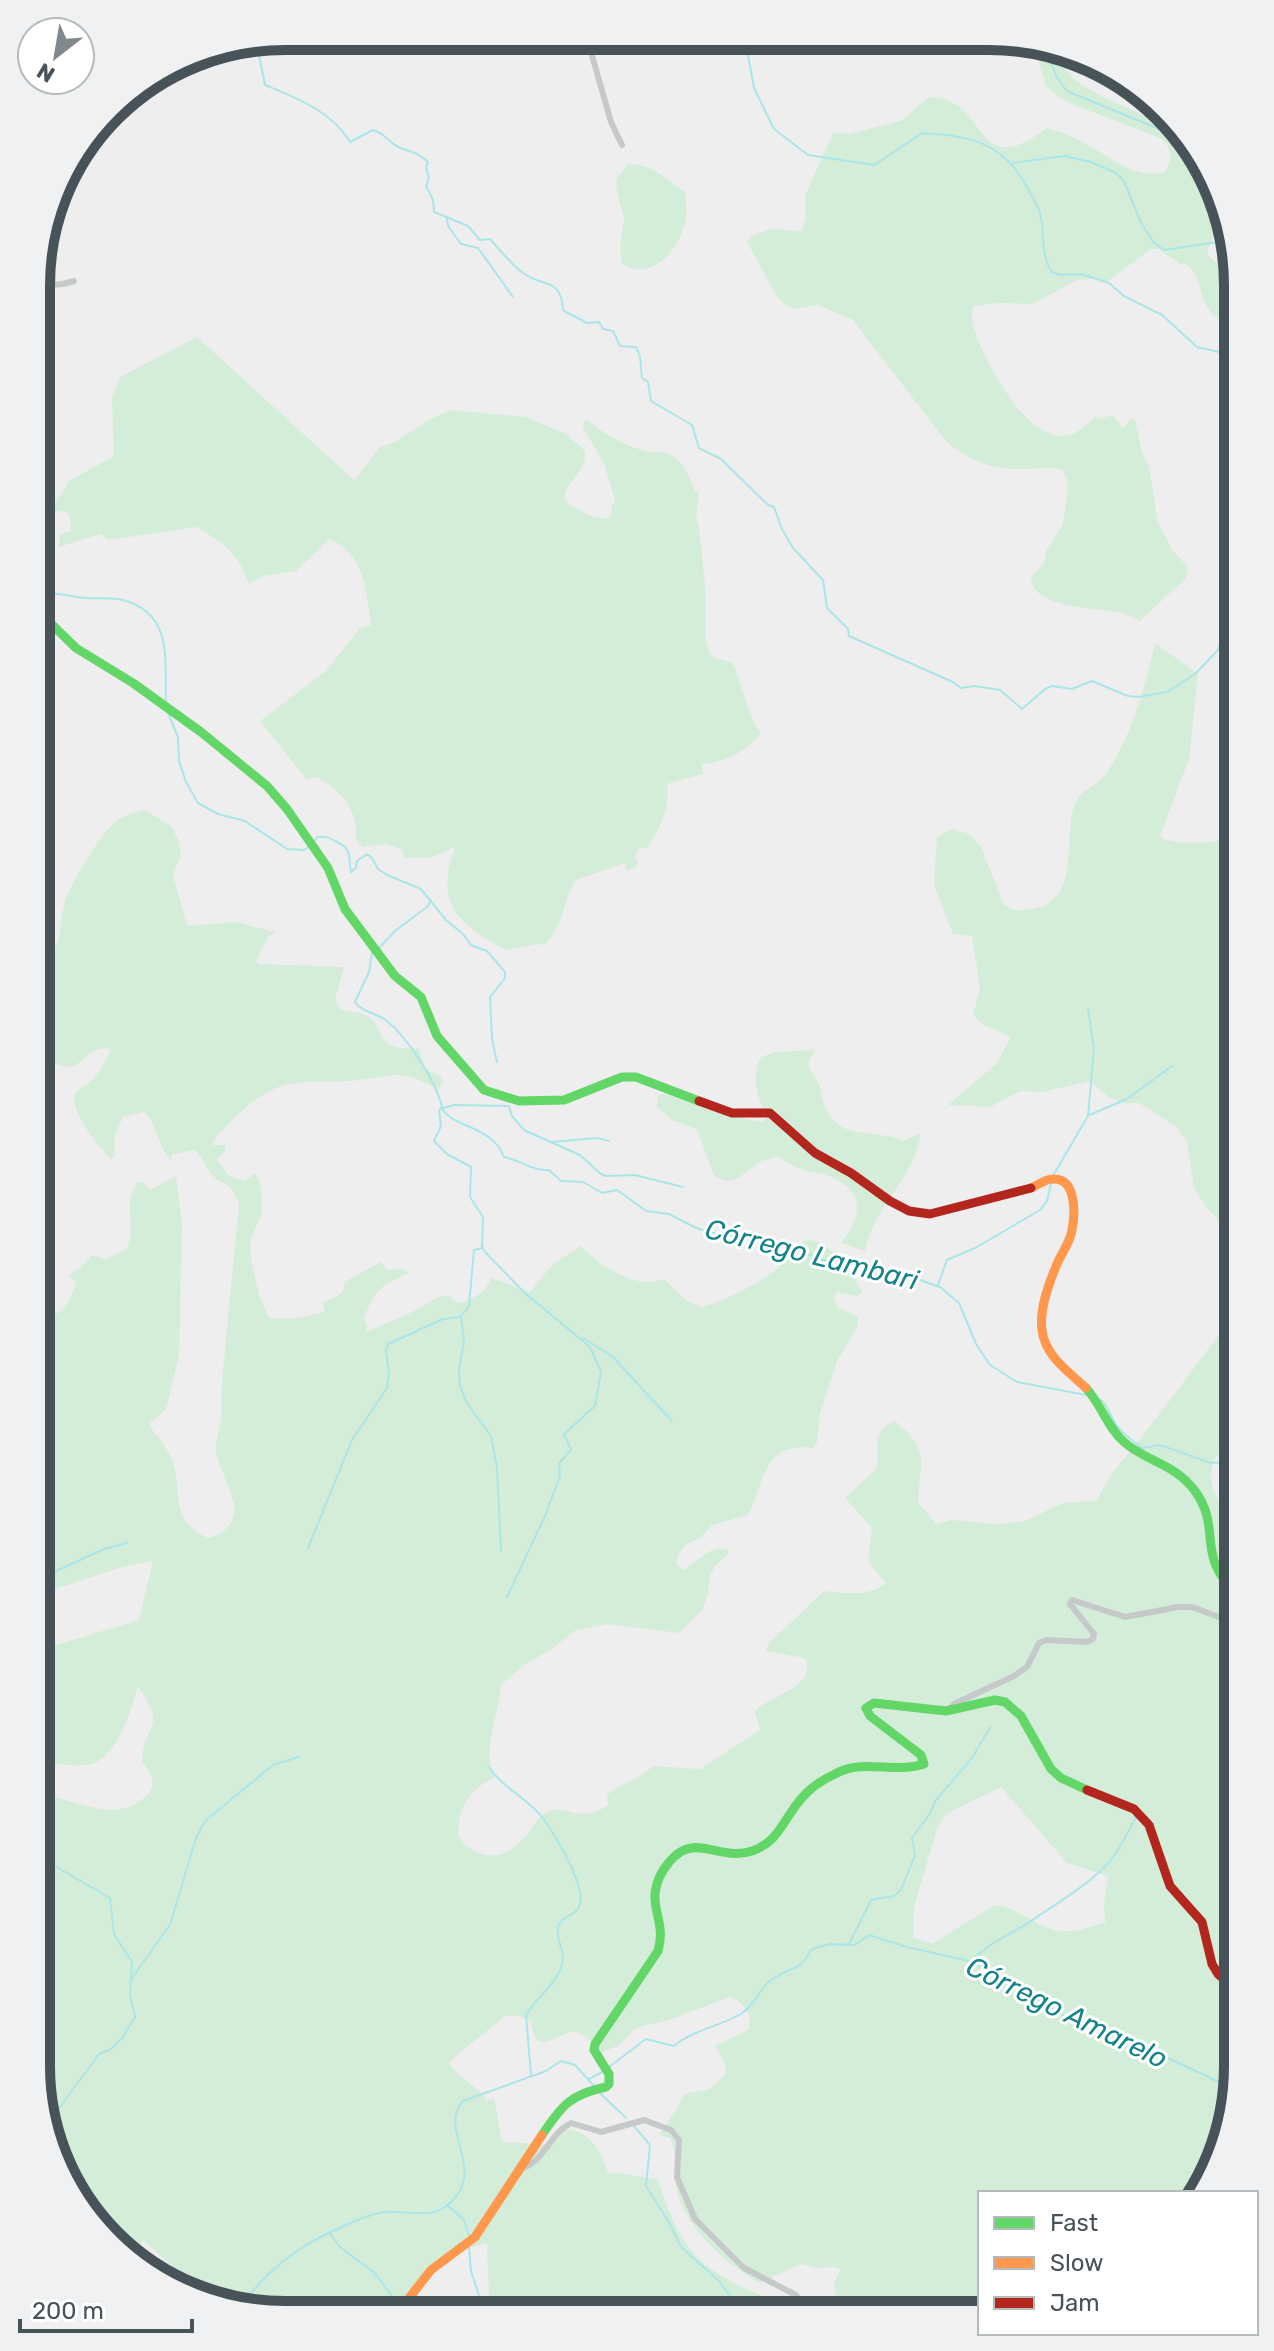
<svg xmlns="http://www.w3.org/2000/svg" width="1274" height="2351" font-family="Rubik,sans-serif">
	<style>
		.green { fill: #d4edd9; fill-rule: evenodd }
		.lines { fill: none; stroke-linecap: round; stroke-linejoin: round }
		.stream { stroke: #aae5e8; stroke-width: 2 }
		.street { stroke: #c5c9ca; stroke-width: 6 }
		.fast { stroke: #63d668; stroke-width: 9 }
		.slow { stroke: #ff974d; stroke-width: 9 }
		.jam { stroke: #b3261e; stroke-width: 9 }
		.labels { text-anchor: middle; stroke-width: 6; stroke-linejoin: round; paint-order: stroke }
		.water-label { font-size: 28px; font-style: italic; fill: #14838a; stroke: #fff }
		.rim { fill: none; stroke: #475359; stroke-width: 10 }
	</style>
	<rect width="100%" height="100%" fill="#efeeee"/>
	<path class="green" d="M1033 41 1052 48 1063 67 1076 81 1101 96 1174 129 1220 198 1212 209 1216 227 1207 253C1212 262 1226 268 1235 265 1238 284 1239 307 1219 318 1197 308 1205 276 1185 263L1180 264 1158 249H1151L1105 283 1094 279 1077 280 1033 304 998 303 974 306C962 326 1007 398 1023 414 1032 424 1047 435 1060 436 1075 437 1086 425 1097 416V419L1113 415 1123 428 1132 418 1135 420 1142 452 1149 466 1158 523 1173 551 1188 567 1186 578 1140 621C1132 617 1124 613 1115 612 1094 607 1032 609 1031 577L1044 563 1047 549 1062 526 1067 499V480L1063 470C1051 467 1037 469 1025 469 992 470 967 461 944 439L853 320 818 305 795 309 785 305 776 295 747 242 751 236C760 233 771 228 780 229 789 230 792 233 802 230L806 218 805 196 833 133 849 134 901 121 929 97C991 97 971 185 1047 128 1061 132 1075 137 1088 145 1113 158 1135 180 1165 172 1173 159 1173 148 1160 138L1069 103 1056 95 1046 86Z
		M628 164C651 163 667 179 685 192 686 202 687 213 685 223 678 251 652 282 622 264L620 248 624 219 616 187 617 178Z
		M197 337 354 480 380 447 395 442 430 419 450 410 526 417 566 434 585 451C588 479 545 492 577 509 588 515 595 519 608 518L612 514 611 506 615 501 604 463 583 428 584 421 588 420C602 434 630 448 650 452 654 453 659 451 663 452 681 456 689 474 694 490L699 493 696 516 699 527 705 585 706 643 712 657 733 663 752 719 761 733C750 750 721 764 701 764L703 774 667 784C670 809 660 828 647 849L641 847 635 855 638 863 635 867 627 870 625 863 576 880C561 903 567 920 545 945L536 944 506 950C458 924 434 904 455 847L431 858H405L401 849 386 844 363 847 356 841C359 810 342 792 317 777L307 780 260 721 326 671 360 628 371 625C367 593 364 552 329 539L296 571 262 576 249 584C237 551 226 546 197 527L108 540 100 534 59 547 60 534 71 531 69 514 64 511 55 512 54 505 69 481 114 456 112 399 120 377Z
		M1155 643 1198 674 1189 759 1160 836C1175 848 1219 841 1238 838V1240L1207 1208 1194 1188 1187 1142 1177 1127 1139 1103H1124L1110 1098 1090 1081 1043 1092 1020 1091 990 1107 948 1105 996 1064 1011 1037 983 1025 973 1015 980 988 972 936 953 934 934 885 937 837 953 829 970 834 981 847 1004 905C1014 911 1022 911 1033 909 1086 899 1059 829 1078 798 1085 788 1099 784 1106 774 1132 735 1145 688 1155 643Z
		M145 810 172 827 179 842 181 855 173 875 187 926 236 922 276 932 268 937 256 961 259 964 344 967 335 1000 341 1010C352 1012 364 1012 372 1020 378 1025 378 1031 382 1037 390 1049 405 1049 418 1048L425 1068 439 1075 443 1081 439 1090C426 1083 414 1076 399 1075 382 1075 366 1080 350 1081 325 1083 299 1079 276 1088 257 1095 220 1128 212 1145H225V1151L217 1160 229 1176 244 1181 256 1173 261 1187 262 1213 250 1241 251 1258 259 1295 269 1318 291 1319 325 1312 323 1303C333 1297 346 1296 344 1282L381 1262 388 1270 401 1269 409 1273C381 1285 374 1290 364 1319L367 1325 366 1332 412 1312 438 1297 451 1295 453 1300 459 1303C473 1299 486 1293 491 1278L530 1292 552 1265 581 1246C600 1266 635 1290 664 1279L686 1300 701 1307C720 1304 764 1281 778 1268 785 1262 799 1244 804 1241 823 1233 857 1277 862 1292L858 1296 837 1292 834 1298 838 1308 856 1315 859 1319 857 1328 837 1361 820 1413 817 1443 813 1448C763 1441 765 1481 748 1515L712 1525 700 1538 685 1545 678 1555 677 1565 683 1570C699 1563 709 1543 729 1550L728 1555 716 1565 710 1575 708 1595 702 1610 679 1633 607 1624 576 1630 549 1651 525 1664 501 1685C500 1709 481 1752 495 1777 478 1785 464 1798 460 1817 458 1828 456 1838 465 1845 492 1866 514 1853 532 1828 537 1821 540 1814 549 1811 560 1807 573 1815 585 1814 592 1814 601 1809 608 1806L607 1795C620 1783 638 1780 653 1766L700 1769 760 1730 755 1712 759 1707C775 1696 820 1682 804 1658L766 1651 768 1644 824 1591C845 1593 870 1597 886 1583L868 1562 872 1528 845 1498 876 1469C883 1447 866 1435 895 1421 931 1450 920 1462 918 1502L936 1524 951 1520 996 1524 1025 1521 1063 1503 1097 1501C1112 1468 1127 1457 1147 1430 1178 1390 1207 1350 1238 1310V1450L1217 1456C1201 1482 1221 1501 1231 1527L1238 1528 1237 2083 1219 2161 1201 2193H980V2315L846 2313C835 2298 829 2286 841 2270L836 2267 819 2268 801 2264 759 2283C727 2264 687 2230 677 2192 673 2173 679 2156 670 2138L659 2135 679 2105 684 2094 710 2089 725 2075 726 2065 715 2046 749 2029 750 2015 738 2000 730 1997 669 2020 642 2026 634 2030 619 2045 601 2053C593 2046 586 2033 576 2032 560 2030 533 2061 532 2022L519 2016H505L449 2062C457 2078 478 2085 487 2101L494 2098 502 2142 548 2144 554 2132C582 2121 603 2149 608 2174L621 2173 658 2180C681 2249 696 2268 765 2297L774 2314 485 2313 489 2298 487 2244C449 2248 427 2280 404 2307L411 2313H352L348 2309 339 2313H252L200 2291 143 2240 132 2262 87 2217 49 2147 36 2066V1792C48 1797 61 1798 73 1802 99 1810 127 1817 148 1794 158 1783 150 1771 142 1762 143 1722 169 1732 138 1686 131 1710 117 1762 86 1765 70 1767 53 1762 36 1763V1651L139 1620 153 1561 122 1567 37 1595V1537L43 1538 53 1528 52 1521 46 1518H37V1325C60 1313 70 1307 76 1282L69 1275 80 1268 92 1255 106 1259 126 1249C138 1227 121 1202 138 1182H143L150 1190 176 1176 182 1225 179 1356 166 1409 153 1421H149V1425C156 1435 166 1446 171 1457 185 1491 165 1517 208 1538 225 1534 234 1524 235 1506L216 1454V1443L221 1420 222 1381 239 1204C229 1178 224 1188 211 1174 205 1166 202 1157 195 1150L174 1154 171 1155 172 1161C157 1148 159 1125 144 1112L123 1117 115 1135 114 1158H110C100 1148 66 1108 76 1093 78 1089 87 1085 91 1081 99 1073 107 1060 111 1049 88 1044 86 1064 70 1067 67 1067 46 1061 37 1061V967C68 941 56 934 65 901 70 884 102 832 116 821 123 815 136 812 145 810ZM1001 1787 1067 1863 1108 1876 1104 1903 1105 1923C1091 1926 1074 1933 1060 1931 1037 1929 1020 1907 995 1905L932 1944 913 1938 914 1907 937 1829 946 1814Z
		M811 1050 815 1051C803 1067 812 1071 819 1084 822 1092 822 1101 826 1109 841 1142 876 1128 903 1141L921 1133C914 1180 873 1207 865 1251L841 1243C861 1217 867 1193 831 1177 822 1172 810 1173 801 1169 793 1166 785 1161 778 1157L761 1161 737 1179 727 1181 714 1176 697 1129 672 1120 657 1107 658 1097 661 1094C698 1096 725 1118 762 1122L767 1118C758 1099 750 1076 761 1057L775 1052Z"/>
	<g class="lines">
		<path class="stream" d="M745 39 754 88 774 129 808 155 874 165 922 133C969 136 1001 141 1026 185 1030 194 1037 203 1040 213 1045 233 1040 255 1052 272L1060 275 1081 274 1109 283 1124 296 1162 315 1197 347 1238 356
			M251 43 259 55 265 85C296 98 332 111 350 142L373 130C385 133 390 144 400 148 412 152 419 153 428 162L426 168 429 178 426 186 433 200 434 212 468 226 480 240 490 239C501 251 510 263 523 273 544 288 561 277 563 310L566 312 587 323 599 322 603 329 613 331 620 346 636 347 640 356 642 378 648 382 651 401 692 425 699 448 721 459 768 505 774 507 782 529 793 548 823 580 827 608 848 629 849 636 953 682 961 688 974 686 1000 690 1022 709 1045 689 1052 686 1072 689 1092 681 1128 696 1138 697 1167 692 1195 674 1217 651 1238 614
			M1045 45 1057 78 1067 91 1159 129 1192 156
			M1013 163 1065 156 1091 162 1116 173 1124 181 1141 223 1154 243 1164 250 1231 240
			M447 219 448 226 461 244 478 248 513 297
			M38 593C52 591 71 597 86 598 99 599 112 597 123 600 175 614 164 663 166 703
			M168 713 178 737 179 761 186 782 198 803 218 814 245 821 287 849 304 850 309 847
			M314 842 317 837C325 836 328 837 335 841 353 849 348 855 351 872L356 868 357 861 367 854 372 858 378 869 387 875 421 889 446 920 463 934 471 945 487 951 505 972V978L490 997 492 1039 497 1062
			M380 947 395 931 427 907 431 900
			M372 953 369 972 355 1002C364 1014 376 1012 387 1021 408 1038 435 1080 442 1106L439 1111 441 1126 434 1141 447 1154 471 1167 470 1197 483 1217 482 1246 485 1252 526 1294 590 1347 601 1372 595 1406 564 1434 571 1450 559 1463 560 1476 545 1516 507 1597
			M442 1108C452 1128 492 1125 504 1157 519 1160 533 1171 549 1170L561 1181 583 1182 602 1193 617 1190 646 1211 669 1214 696 1228 720 1235 772 1238 821 1260 870 1263 940 1287 959 1303 976 1344 990 1365 1017 1382 1086 1395
			M443 1108 454 1105 509 1106 512 1116 524 1130 580 1155 601 1174 606 1176 635 1175 683 1187
			M1089 1115 1127 1099 1172 1066
			M552 1142 597 1138 609 1141
			M1054 1174 1088 1116 1094 1049 1088 1009
			M482 1248 474 1250 469 1306 461 1316 464 1343 459 1368 460 1386 467 1403 491 1436 497 1467 501 1551
			M938 1285 947 1260 977 1247 1040 1210 1047 1201 1052 1180
			M583 1338 612 1356 672 1421
			M1100 1399C1109 1406 1110 1417 1117 1426 1124 1435 1134 1442 1142 1448L1160 1445 1211 1463 1238 1461
			M308 1548 352 1440 387 1388 389 1374 386 1351 388 1344 443 1319 460 1317
			M37 1580 104 1549 127 1543
			M488 1766C505 1790 526 1797 542 1817 554 1833 588 1888 579 1907 574 1917 560 1916 558 1928 556 1939 563 1948 563 1958 562 1981 536 1997 526 2015L531 2075
			M36 1834C46 1843 44 1856 53 1865L110 1898 114 1934 132 1962 130 1994 135 2017 122 2038 111 2049 99 2054 46 2126
			M849 1944 871 1900 894 1896 901 1890 915 1855 912 1838 929 1815 936 1800 972 1758 990 1727
			M971 1961C988 1943 1008 1936 1028 1923 1055 1904 1097 1881 1116 1853 1124 1841 1130 1828 1137 1815
			M132 1978 170 1925 196 1838 205 1821 273 1765 299 1757
			M609 2067 646 2039 674 2046C691 2031 720 2026 741 2014 756 2005 760 1986 774 1978 795 1965 798 1973 812 1949L830 1944 855 1945 869 1935 907 1947 969 1961 1001 1976 1068 2019 1100 2032 1134 2042 1236 2090
			M589 2079 602 2072
			M600 2093 626 2118
			M634 2126 650 2145 646 2186 670 2224 681 2247 719 2281 732 2298 753 2314
			M448 2206 464 2220 469 2236
			M330 2233C341 2255 362 2259 377 2276 385 2285 388 2294 398 2301
			M469 2247 471 2271 483 2308 500 2307 506 2314
			M239 2307C273 2266 295 2247 344 2226 357 2220 370 2214 384 2212 402 2210 430 2219 445 2207 492 2172 436 2131 463 2101L546 2071 561 2061 575 2065 593 2085
			M408 2307 416 2313"/>
		<path class="street" d="M587 38 611 122 622 145
			M38 286 63 284 74 281
			M949 1709 954 1704 1014 1676 1027 1667 1039 1643 1046 1640 1087 1642 1093 1639 1094 1634 1070 1604 1072 1600 1125 1617 1178 1607H1192L1238 1624
			M522 2168C543 2163 550 2133 571 2123L601 2132 644 2120 671 2130 679 2140 677 2177 695 2219 744 2268 796 2295 809 2314"/>
		<path class="fast" d="M38 611 76 648 133 683 201 732 267 786 287 809 328 868 345 909 395 976 421 997 437 1036 484 1090 519 1101 564 1100 622 1077H636L699 1101
			M1086 1388C1101 1404 1107 1427 1124 1442 1147 1462 1174 1463 1195 1491 1223 1529 1194 1556 1238 1594
			M542 2135C562 2105 571 2094 606 2087L609 2084V2074L594 2050 595 2044 658 1951C668 1917 642 1904 664 1869 692 1826 717 1863 752 1851 779 1842 784 1818 801 1799 810 1788 822 1780 835 1774 864 1758 894 1774 924 1764L921 1755 870 1716 866 1708 874 1703 946 1711 995 1700 1005 1702 1021 1716 1051 1769 1061 1778 1087 1790"/>
		<path class="slow" d="M1031 1188C1038 1185 1046 1178 1054 1179 1077 1179 1075 1215 1072 1230 1070 1243 1062 1252 1057 1264 1049 1283 1039 1309 1042 1330 1045 1356 1068 1371 1086 1388
			M369 2313 406 2302 431 2270 475 2237 542 2135"/>
		<path class="jam" d="M699 1101 732 1113H770L815 1153 851 1173 890 1201 909 1211 930 1214 1031 1188
			M1087 1790 1134 1809 1149 1825 1170 1886 1202 1922 1212 1964 1218 1974 1233 1987 1237 1997"/>
	</g>
	<g class="labels">
		<g class="water-label">
			<text transform="translate(812 1254) rotate(14)" y="10">Córrego Lambari</text>
			<text transform="translate(1067 2012) rotate(26)" y="10">Córrego Amarelo</text>
		</g>
	</g>
	<path d="M0 0H1274V2351H0ZM285 50H989A235 235 0 0 1 1224 285V2066A235 235 0 0 1 989 2301H285A235 235 0 0 1 50 2066V285A235 235 0 0 1 285 50Z" fill="#f0f1f2" fill-rule="evenodd"/>
	<path class="rim" d="M285 50H989A235 235 0 0 1 1224 285V2066A235 235 0 0 1 989 2301H285A235 235 0 0 1 50 2066V285A235 235 0 0 1 285 50Z"/>
	<rect x="978" y="2191" width="280" height="144" fill="#ffffff" stroke="#b5babd" stroke-width="2"/>
	<rect x="994" y="2217" width="40" height="12" fill="#63d668" stroke="#b5babd" stroke-width="2"/>
	<text x="1050" y="2231" font-size="24" fill="#475359">Fast</text>
	<rect x="994" y="2257" width="40" height="12" fill="#ff974d" stroke="#b5babd" stroke-width="2"/>
	<text x="1050" y="2271" font-size="24" fill="#475359">Slow</text>
	<rect x="994" y="2297" width="40" height="12" fill="#b3261e" stroke="#b5babd" stroke-width="2"/>
	<text x="1050" y="2311" font-size="24" fill="#475359">Jam</text>
	<g transform="translate(56 56) rotate(211)"><circle r="38" fill="#ffffff" stroke="#b5babd" stroke-width="2"/>
	<path d="M0-6L14 30L0 20L-14 30Z" fill="#82898d"/>
	<text y="-12" font-size="22" font-weight="bold" text-anchor="middle" fill="#475359">N</text>
	</g>
	<path d="M20 2319v12h172v-12" fill="none" stroke="#475359" stroke-width="4"/>
	<text x="32" y="2319" font-size="24" fill="#475359" stroke="#ffffff" stroke-width="6" paint-order="stroke">200 m</text>
</svg>
